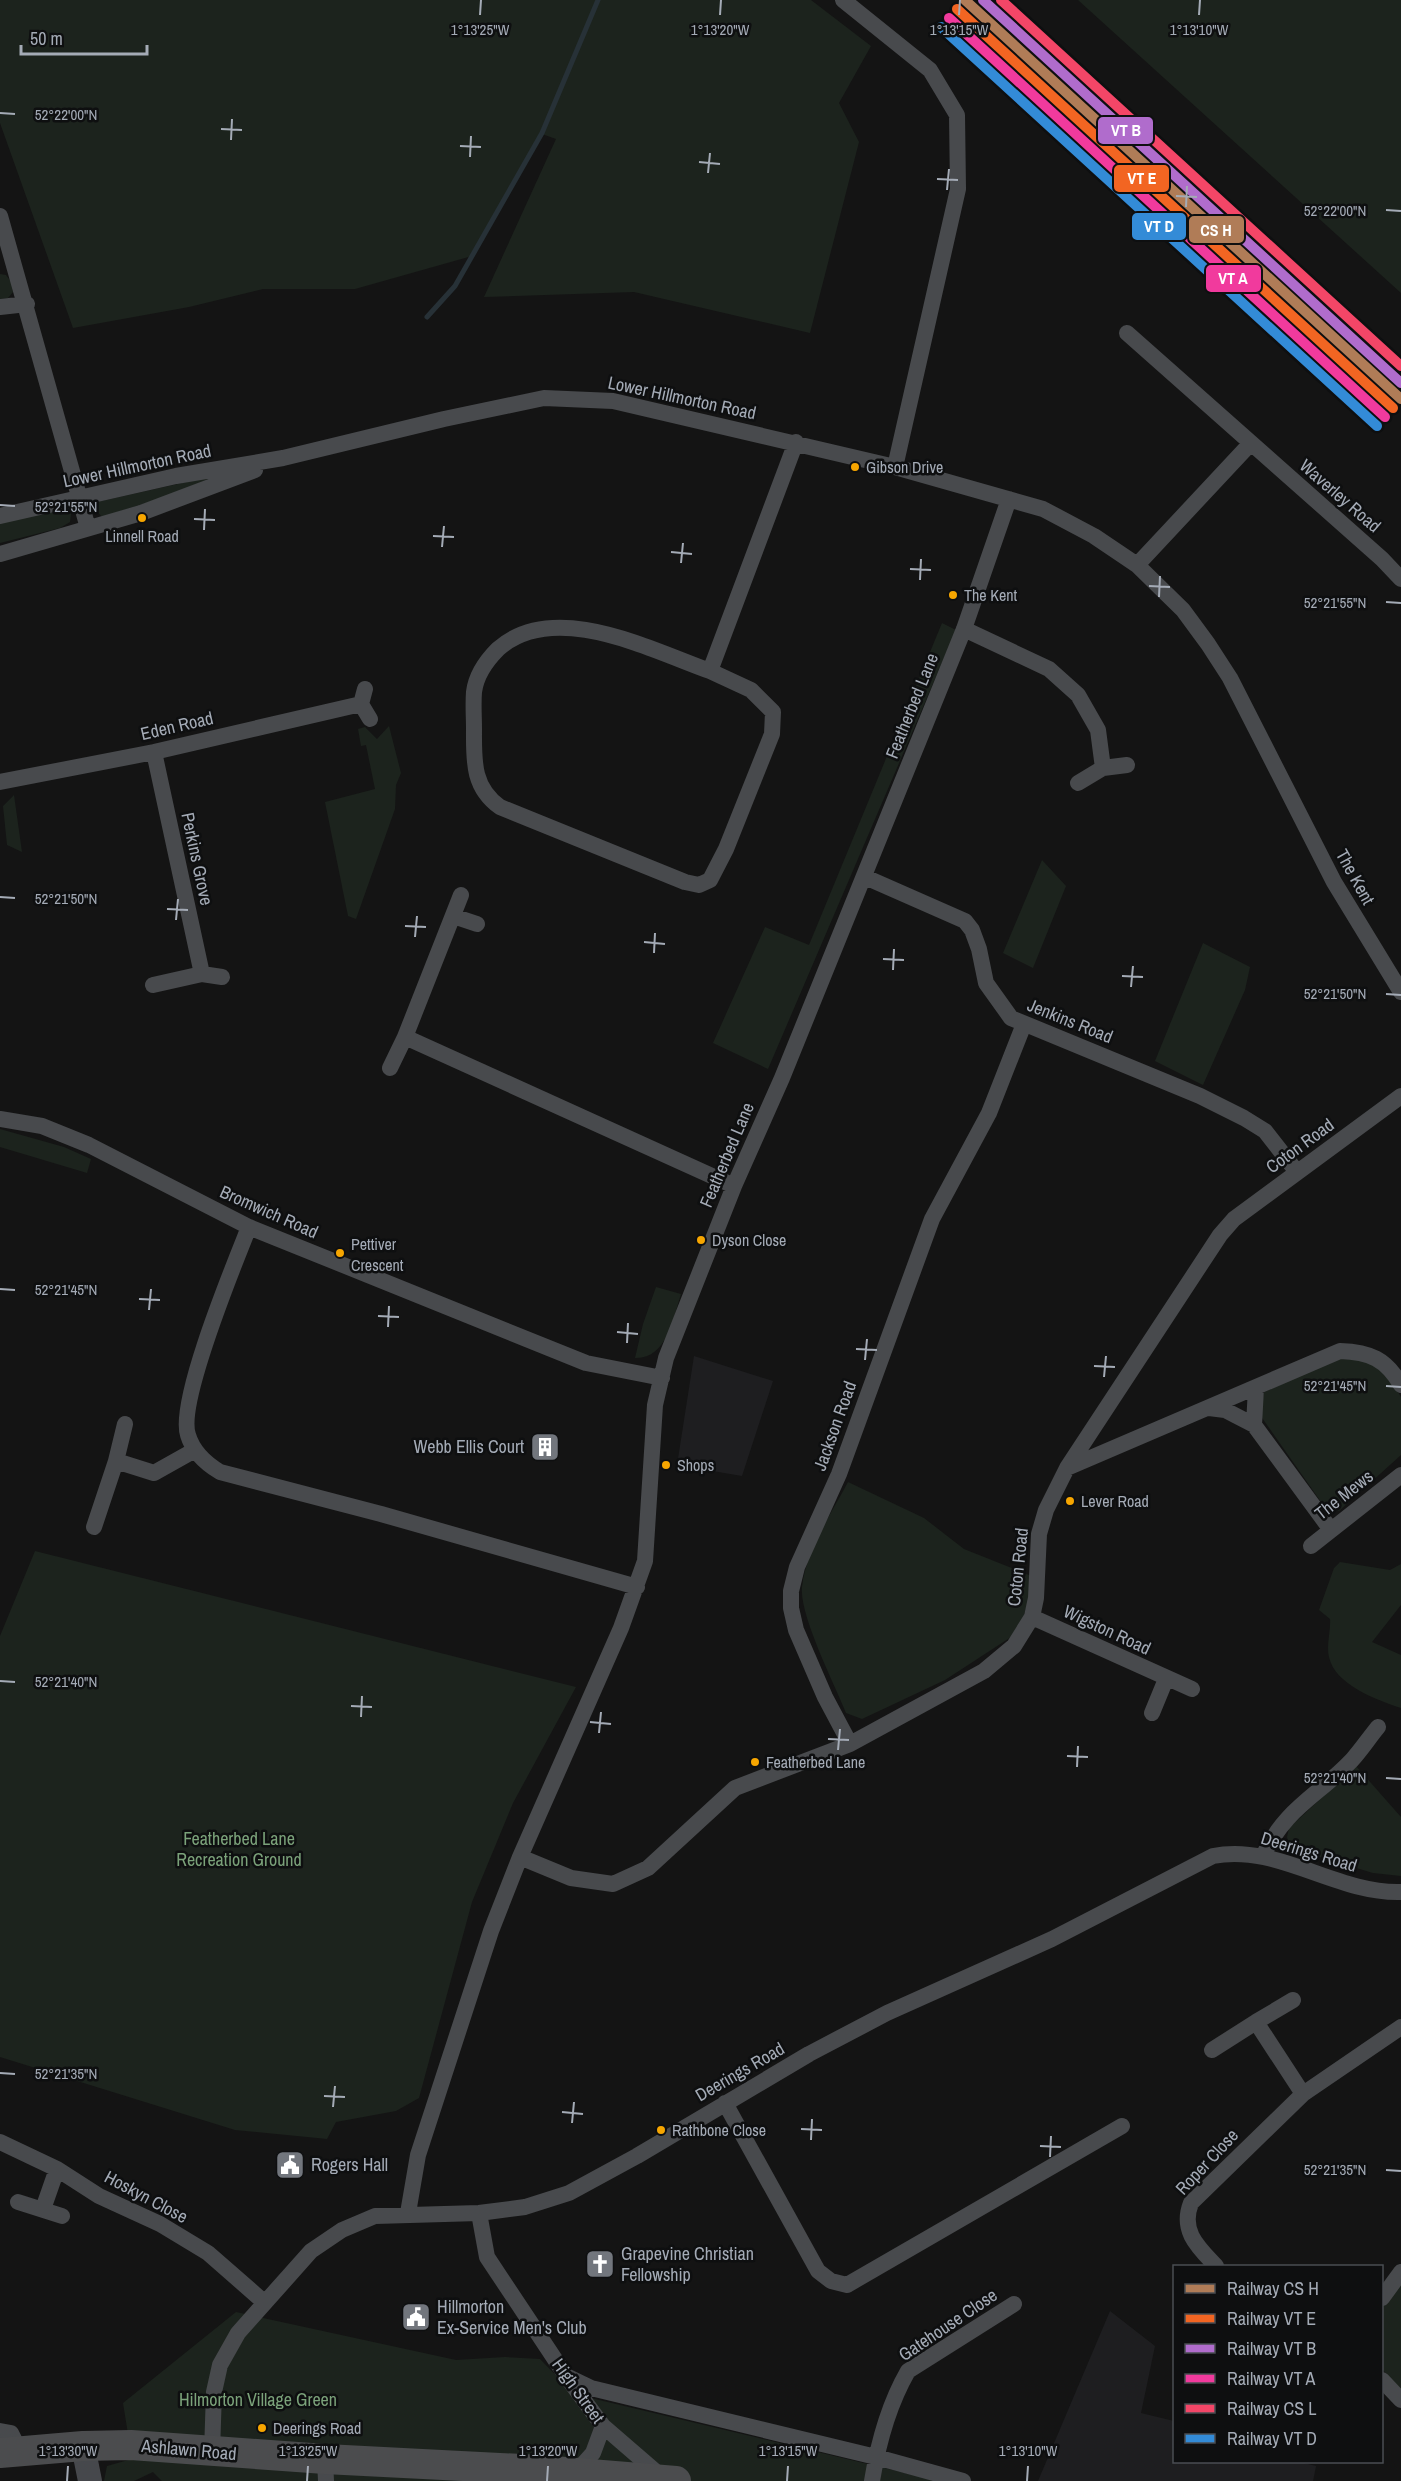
<svg xmlns="http://www.w3.org/2000/svg" width="1401" height="2481" font-family="'Archivo Narrow',sans-serif">
	<style>
		.built { fill: #1e1e20 }
		.green { fill: #1c231d }
		.lines { fill: none; stroke-linecap: round; stroke-linejoin: round }
		.stream { stroke: #273137; stroke-width: 5 }
		.street { stroke: #484a4d; stroke-width: 16 }
		.secondary { stroke: #46484c; stroke-width: 24 }
		.highway { stroke: #4b4c4e; stroke-width: 30 }
		.rail-1-casing { stroke: #0e0f10; stroke-width: 15 }
		.rail-2-casing { stroke: #0e0f10; stroke-width: 15 }
		.rail-3-casing { stroke: #0e0f10; stroke-width: 15 }
		.rail-4-casing { stroke: #0e0f10; stroke-width: 15 }
		.rail-5-casing { stroke: #0e0f10; stroke-width: 15 }
		.rail-6-casing { stroke: #0e0f10; stroke-width: 15 }
		.rail-1 { stroke: #b07c57; stroke-width: 10 }
		.rail-2 { stroke: #f26522; stroke-width: 10 }
		.rail-3 { stroke: #b06ccc; stroke-width: 10 }
		.rail-4 { stroke: #f13a9d; stroke-width: 10 }
		.rail-5 { stroke: #f34667; stroke-width: 10 }
		.rail-6 { stroke: #338bd7; stroke-width: 10 }
		.ticks { fill: none; stroke: #a4abb6; stroke-width: 2 }
		.bus-dot { fill: #f7a600; stroke: #0e0f10; stroke-width: 2 }
		.labels { text-anchor: middle; stroke-width: 5; stroke-linejoin: round; paint-order: stroke }
		.bus-label { font-size: 16px; fill: #a4abb6; stroke: #0e0f10; text-anchor: start }
		.street-label { font-size: 18px; fill: #a4abb6; stroke: #0e0f10 }
		.poi-label { font-size: 18px; fill: #a4abb6; stroke: #0e0f10; text-anchor: start }
		.park-label { font-size: 18px; fill: #7ba27a; stroke: #0e0f10 }
		.ticks-label { font-size: 15px; text-anchor: middle; fill: #a4abb6; stroke: #0e0f10; stroke-width: 5; stroke-linejoin: round; paint-order: stroke }
		.line-badge { stroke: #0e0f10; stroke-width: 2 }
		.badge-label { font-size: 16px; text-anchor: middle; font-weight: bold; fill: #fff }
	</style>
	<rect width="100%" height="100%" fill="#141414"/>
	<path class="built" d="M694 1356 773 1381 742 1476 677 1465Z
		M1110 2311 1155 2346 1141 2413 1174 2421V2462H1300L1316 2466 1313 2481H1038Z"/>
	<path class="green" d="M0 0H811L871 46 839 103 859 142 810 333 634 292 484 297 556 139 542 134 472 256 355 289H263L189 307 73 328 0 123Z
		M1078 0H1401V293Z
		M0 274 6 275 12 283 13 292 8 298 0 299Z
		M218 475 168 496 102 517 95 509 97 502Z
		M64 508 71 514 70 522 60 528 0 543V523Z
		M942 623 956 630 768 1069 713 1043 765 927 809 945Z
		M389 726 401 773 396 785 395 809 356 919 348 916 325 802 375 789 366 745 361 746 358 729 365 727 377 739Z
		M14 795 22 852 7 845 3 806Z
		M1042 860 1066 886 1033 968 1003 953Z
		M1203 943 1250 967 1245 990 1203 1085 1155 1061Z
		M0 1129 64 1147 91 1159 87 1173 0 1147Z
		M656 1287 681 1294C673 1318 667 1359 635 1358L643 1324Z
		M1344 1356 1381 1364 1401 1397V1455L1339 1511 1326 1509 1260 1415 1264 1392Z
		M848 1482 924 1518 964 1549 1029 1575 1032 1591 1024 1615 1011 1637 945 1680 862 1719 846 1713C835 1685 799 1615 802 1587 806 1550 831 1514 848 1482Z
		M35 1551 576 1687 513 1803 472 1902 419 2098 396 2111 336 2122 327 2139 235 2130 0 2057V1636Z
		M1340 1562 1390 1570 1401 1564V1605L1372 1642 1401 1655V1708C1377 1700 1335 1685 1329 1657 1326 1646 1331 1630 1330 1619L1319 1610 1334 1568Z
		M1356 1766 1401 1817V1876L1373 1873 1290 1848 1287 1837 1289 1828Z
		M1401 2280V2390L1382 2369V2308Z
		M236 2312 456 2360 505 2357 540 2359 574 2394 939 2481H162L153 2472 134 2481H104L107 2466 132 2459 123 2403Z"/>
	<g class="lines">
		<path class="stream" d="M427 317 455 286 542 133 598 0"/>
		<path class="street" d="M843 0 930 70 957 115 958 189 895 467
			M0 216 88 528
			M0 307 27 304
			M1127 333 1382 559 1401 579
			M0 516 176 476 283 458 444 419 544 398 613 401 895 467 1043 509 1094 536 1137 565 1183 610 1208 644 1230 678 1334 882 1401 992
			M0 554 141 513 255 470
			M1137 565 1251 443
			M964 629 1049 669 1078 695 1098 730 1103 768
			M710 671C651 650 554 599 498 649 487 660 476 676 474 692 473 704 474 717 474 729 474 760 472 787 500 807L685 882 699 885 710 880 726 849 772 734 773 712 751 690 710 671 796 442
			M365 689 361 704 370 719
			M154 752 202 974
			M0 782 154 752 361 704
			M1078 783 1103 768 1127 765
			M865 877 965 921 972 930 979 949 986 983 1011 1018 1200 1096 1244 1118 1265 1131 1297 1172
			M461 895 405 1037 734 1186
			M453 916 477 924
			M153 985 202 974 222 977
			M390 1068 405 1037
			M0 1119 42 1126 89 1145 249 1227 586 1363 662 1378
			M249 1227C234 1265 177 1402 188 1435 193 1452 205 1463 220 1472L381 1514 637 1587
			M1256 1388 1254 1425 1331 1530
			M1209 1408 1225 1410 1254 1425
			M125 1424 116 1461 154 1473 195 1450
			M1067 1468 1340 1351C1370 1352 1386 1359 1401 1385
			M94 1527 116 1461
			M1311 1546 1401 1475
			M1032 1617 1192 1689
			M1152 1713 1166 1679
			M850 1744 825 1697 796 1630 791 1608V1591L797 1567 839 1474 932 1219 989 1113 1024 1024
			M1263 1856C1285 1808 1318 1796 1352 1760 1361 1750 1369 1738 1378 1727
			M520 1857 571 1878 613 1884 648 1868 735 1788 850 1744 984 1671 1014 1646 1032 1617 1036 1598 1039 1534 1046 1510 1067 1468 1220 1235 1234 1219 1401 1096
			M1256 2022 1293 2000
			M1212 2050 1256 2022 1303 2094
			M725 2103 818 2271 831 2281 847 2285 1122 2126
			M0 2142 57 2169 99 2196 160 2224 208 2253 264 2302
			M18 2202 62 2216
			M43 2209 57 2169
			M408 2213 418 2155 491 1931 520 1857 621 1628 645 1561 655 1405 666 1358 734 1186 782 1078 964 629 1009 499
			M479 2213 487 2257 566 2376 603 2426 662 2477
			M1216 2266C1198 2247 1180 2231 1191 2203L1303 2094 1401 2027
			M1382 2298 1401 2272
			M566 2376 591 2388 876 2457 963 2481
			M1382 2380 1401 2400
			M0 2431 11 2433 20 2451
			M212 2452 214 2392 220 2365 238 2333 311 2251 342 2230 375 2216 479 2213 525 2207 569 2193 637 2156 809 2054 887 2013 1052 1939 1213 1856C1277 1843 1336 1894 1401 1892
			M325 2459 326 2481
			M576 2472 593 2453 603 2426
			M872 2481C878 2444 889 2404 908 2371L1014 2304"/>
		<path class="secondary" d="M83 2446 90 2481"/>
		<path class="highway" d="M0 2453 83 2446 131 2445 325 2459 541 2470 676 2481"/>
		<g class="rail-1-casing">
			<path id="rail-1" d="M965 0 1401 399"/>
		</g>
		<g class="rail-2-casing">
			<path id="rail-2" d="M957 9 1393 408"/>
		</g>
		<g class="rail-3-casing">
			<path id="rail-3" d="M983 0 1401 383"/>
		</g>
		<g class="rail-4-casing">
			<path id="rail-4" d="M949 18 1385 417"/>
		</g>
		<g class="rail-5-casing">
			<path id="rail-5" d="M1001 0 1401 366"/>
		</g>
		<g class="rail-6-casing">
			<path id="rail-6" d="M941 27 1377 426"/>
		</g>
		<use href="#rail-1" class="rail-1"/>
		<use href="#rail-2" class="rail-2"/>
		<use href="#rail-3" class="rail-3"/>
		<use href="#rail-4" class="rail-4"/>
		<use href="#rail-5" class="rail-5"/>
		<use href="#rail-6" class="rail-6"/>
	</g>
	<path class="ticks" d="M480 15 481 0M720 15 721 0M959 15 960 0M1199 15 1200 0M0 113 15 114M221 129 242 130M231 140 232 119M460 146 481 147M470 157 471 136M699 162 720 164M708 173 710 153M937 179 958 180M947 190 949 169M1176 196 1197 197M1186 207 1187 186M1386 210 1401 211M0 505 15 506M194 519 215 520M204 530 205 509M433 536 454 537M442 547 444 526M671 552 692 554M681 563 683 543M910 569 931 570M920 580 921 559M1149 586 1170 587M1159 597 1160 576M1386 602 1401 603M0 897 15 898M167 909 188 910M176 920 178 899M405 926 426 927M415 937 417 916M644 942 665 944M654 953 655 933M883 959 904 960M893 970 894 949M1122 976 1143 977M1131 987 1133 966M1386 994 1401 995M0 1289 15 1290M139 1299 160 1300M149 1310 151 1289M378 1316 399 1317M388 1327 389 1306M617 1332 638 1334M627 1343 628 1323M856 1349 877 1350M865 1360 867 1339M1094 1366 1115 1367M1104 1377 1106 1356M1386 1386 1401 1387M0 1681 15 1682M351 1706 372 1707M361 1717 362 1696M590 1722 611 1724M599 1733 601 1712M828 1739 849 1740M838 1750 840 1729M1067 1756 1088 1757M1077 1767 1078 1746M1386 1778 1401 1779M0 2073 15 2074M324 2096 345 2097M333 2107 335 2086M562 2112 583 2114M572 2123 574 2102M801 2129 822 2130M811 2140 812 2119M1040 2146 1061 2147M1050 2157 1051 2136M1386 2170 1401 2171M67 2481 68 2466M307 2481 308 2466M547 2481 548 2466M787 2481 788 2466M1027 2481 1028 2466"/>
	<defs>
		<g id="building-square" transform="scale(1.5)"><rect x="-9" y="-9" width="18" height="18" rx="4" fill="#72767d" stroke="#0e0f10"/><path d="M-4-6H4V6H1V3H-1V6H-4ZM-2.5-4.3h1.7v1.8h-1.7ZM.8-4.3h1.7v1.8H.8ZM-2.5-1h1.7V.8h-1.7ZM.8-1h1.7V.8H.8Z" fill="#fff"/></g>
		<g id="civic-square" transform="scale(1.5)"><rect x="-9" y="-9" width="18" height="18" rx="4" fill="#72767d" stroke="#0e0f10"/><path d="M-.6-6.5H3V-4.5H.6V-3L4-1V1h2V6H-6V1h2V-1L-.6-3ZM-1.2 2.5V6h2.4V2.5Z" fill="#fff"/></g>
		<g id="church-square" transform="scale(1.5)"><rect x="-9" y="-9" width="18" height="18" rx="4" fill="#72767d" stroke="#0e0f10"/><path d="M-1.2-6h2.4v3.5h3.3v2.4h-3.3V6h-2.4V-.1h-3.3v-2.4h3.3Z" fill="#fff"/></g>
	</defs>
	<g fill-rule="evenodd">
		<use href="#building-square" x="545" y="1447"/>
		<use href="#civic-square" x="290" y="2165"/>
		<use href="#church-square" x="600" y="2264"/>
		<use href="#civic-square" x="416" y="2317"/>
	</g>
	<g class="bus-dot">
		<circle cx="855" cy="467" r="5"/>
		<circle cx="142" cy="518" r="5"/>
		<circle cx="953" cy="595" r="5"/>
		<circle cx="701" cy="1240" r="5"/>
		<circle cx="340" cy="1253" r="5"/>
		<circle cx="666" cy="1465" r="5"/>
		<circle cx="1070" cy="1501" r="5"/>
		<circle cx="755" cy="1762" r="5"/>
		<circle cx="661" cy="2130" r="5"/>
		<circle cx="262" cy="2428" r="5"/>
	</g>
	<g class="labels">
		<g class="bus-label">
			<text x="866" y="473">Gibson Drive</text>
			<text x="142" y="542" text-anchor="middle">Linnell Road</text>
			<text x="964" y="601">The Kent</text>
			<text x="712" y="1246">Dyson Close</text>
			<text x="351" y="1250">Pettiver<tspan x="351" dy="21">Crescent</tspan></text>
			<text x="677" y="1471">Shops</text>
			<text x="1081" y="1507">Lever Road</text>
			<text x="766" y="1768">Featherbed Lane</text>
			<text x="672" y="2136">Rathbone Close</text>
			<text x="273" y="2434">Deerings Road</text>
		</g>
		<g class="street-label">
			<text transform="translate(682 398) rotate(12)" y="6">Lower Hillmorton Road</text>
			<text transform="translate(137 466) rotate(-12)" y="6">Lower Hillmorton Road</text>
			<text transform="translate(1340 496) rotate(41)" y="6">Waverley Road</text>
			<text transform="translate(912 706) rotate(-68)" y="6">Featherbed Lane</text>
			<text transform="translate(177 726) rotate(-13)" y="6">Eden Road</text>
			<text transform="translate(197 859) rotate(78)" y="6">Perkins Grove</text>
			<text transform="translate(1355 877) rotate(61)" y="6">The Kent</text>
			<text transform="translate(1070 1021) rotate(22)" y="6">Jenkins Road</text>
			<text transform="translate(1300 1146) rotate(-36)" y="6">Coton Road</text>
			<text transform="translate(727 1155) rotate(-67)" y="6">Featherbed Lane</text>
			<text transform="translate(269 1212) rotate(24)" y="6">Bromwich Road</text>
			<text transform="translate(835 1426) rotate(-70)" y="6">Jackson Road</text>
			<text transform="translate(1344 1495) rotate(-38)" y="6">The Mews</text>
			<text transform="translate(1018 1567) rotate(-84)" y="6">Coton Road</text>
			<text transform="translate(1107 1630) rotate(25)" y="6">Wigston Road</text>
			<text transform="translate(1309 1852) rotate(17)" y="6">Deerings Road</text>
			<text transform="translate(740 2072) rotate(-30)" y="6">Deerings Road</text>
			<text transform="translate(1207 2162) rotate(-47)" y="6">Roper Close</text>
			<text transform="translate(146 2197) rotate(28)" y="6">Hoskyn Close</text>
			<text transform="translate(948 2325) rotate(-34)" y="6">Gatehouse Close</text>
			<text transform="translate(578 2391) rotate(54)" y="6">High Street</text>
			<text transform="translate(189 2450) rotate(5)" y="6">Ashlawn Road</text>
		</g>
		<g class="poi-label">
			<text x="524" y="1453" text-anchor="end">Webb Ellis Court</text>
			<text x="311" y="2171">Rogers Hall</text>
			<text x="621" y="2260">Grapevine Christian<tspan x="621" dy="21">Fellowship</tspan></text>
			<text x="437" y="2313">Hillmorton<tspan x="437" dy="21">Ex-Service Men's Club</tspan></text>
		</g>
		<g class="park-label">
			<text x="239" y="1845">Featherbed Lane<tspan x="239" dy="21">Recreation Ground</tspan></text>
			<text x="258" y="2406">Hilmorton Village Green</text>
		</g>
	</g>
	<g class="ticks-label">
		<text x="480" y="35">1°13'25"W</text>
		<text x="720" y="35">1°13'20"W</text>
		<text x="959" y="35">1°13'15"W</text>
		<text x="1199" y="35">1°13'10"W</text>
		<text x="66" y="120">52°22'00"N</text>
		<text x="1335" y="216">52°22'00"N</text>
		<text x="66" y="512">52°21'55"N</text>
		<text x="1335" y="608">52°21'55"N</text>
		<text x="66" y="904">52°21'50"N</text>
		<text x="1335" y="999">52°21'50"N</text>
		<text x="66" y="1295">52°21'45"N</text>
		<text x="1335" y="1391">52°21'45"N</text>
		<text x="66" y="1687">52°21'40"N</text>
		<text x="1335" y="1783">52°21'40"N</text>
		<text x="66" y="2079">52°21'35"N</text>
		<text x="1335" y="2175">52°21'35"N</text>
		<text x="68" y="2456">1°13'30"W</text>
		<text x="308" y="2456">1°13'25"W</text>
		<text x="548" y="2456">1°13'20"W</text>
		<text x="788" y="2456">1°13'15"W</text>
		<text x="1028" y="2456">1°13'10"W</text>
	</g>
	<g class="line-badge">
		<rect x="1097" y="116" width="57" height="29" rx="6" fill="#b06ccc"/>
		<rect x="1113" y="164" width="57" height="29" rx="6" fill="#f26522"/>
		<rect x="1131" y="212" width="56" height="29" rx="6" fill="#338bd7"/>
		<rect x="1188" y="215" width="57" height="29" rx="6" fill="#b07c57"/>
		<rect x="1205" y="264" width="57" height="29" rx="6" fill="#f13a9d"/>
	</g>
	<g class="badge-label">
		<text x="1126" y="136">VT B</text>
		<text x="1142" y="184">VT E</text>
		<text x="1159" y="232">VT D</text>
		<text x="1216" y="236">CS H</text>
		<text x="1233" y="284">VT A</text>
	</g>
	<rect x="1173" y="2265" width="210" height="198" fill="#0e0f10" stroke="#4a4d52" stroke-width="1.5"/>
	<rect x="1185" y="2284" width="30" height="9" fill="#b07c57" stroke="#4a4d52" stroke-width="1.5"/>
	<text x="1227" y="2295" font-size="18" fill="#a4abb6">Railway CS H</text>
	<rect x="1185" y="2314" width="30" height="9" fill="#f26522" stroke="#4a4d52" stroke-width="1.5"/>
	<text x="1227" y="2325" font-size="18" fill="#a4abb6">Railway VT E</text>
	<rect x="1185" y="2344" width="30" height="9" fill="#b06ccc" stroke="#4a4d52" stroke-width="1.5"/>
	<text x="1227" y="2355" font-size="18" fill="#a4abb6">Railway VT B</text>
	<rect x="1185" y="2374" width="30" height="9" fill="#f13a9d" stroke="#4a4d52" stroke-width="1.5"/>
	<text x="1227" y="2385" font-size="18" fill="#a4abb6">Railway VT A</text>
	<rect x="1185" y="2404" width="30" height="9" fill="#f34667" stroke="#4a4d52" stroke-width="1.5"/>
	<text x="1227" y="2415" font-size="18" fill="#a4abb6">Railway CS L</text>
	<rect x="1185" y="2434" width="30" height="9" fill="#338bd7" stroke="#4a4d52" stroke-width="1.5"/>
	<text x="1227" y="2445" font-size="18" fill="#a4abb6">Railway VT D</text>
	<path d="M21 45v9h126v-9" fill="none" stroke="#a4abb6" stroke-width="3"/>
	<text x="30" y="45" font-size="18" fill="#a4abb6" stroke="#0e0f10" stroke-width="4.5" paint-order="stroke">50 m</text>
</svg>
